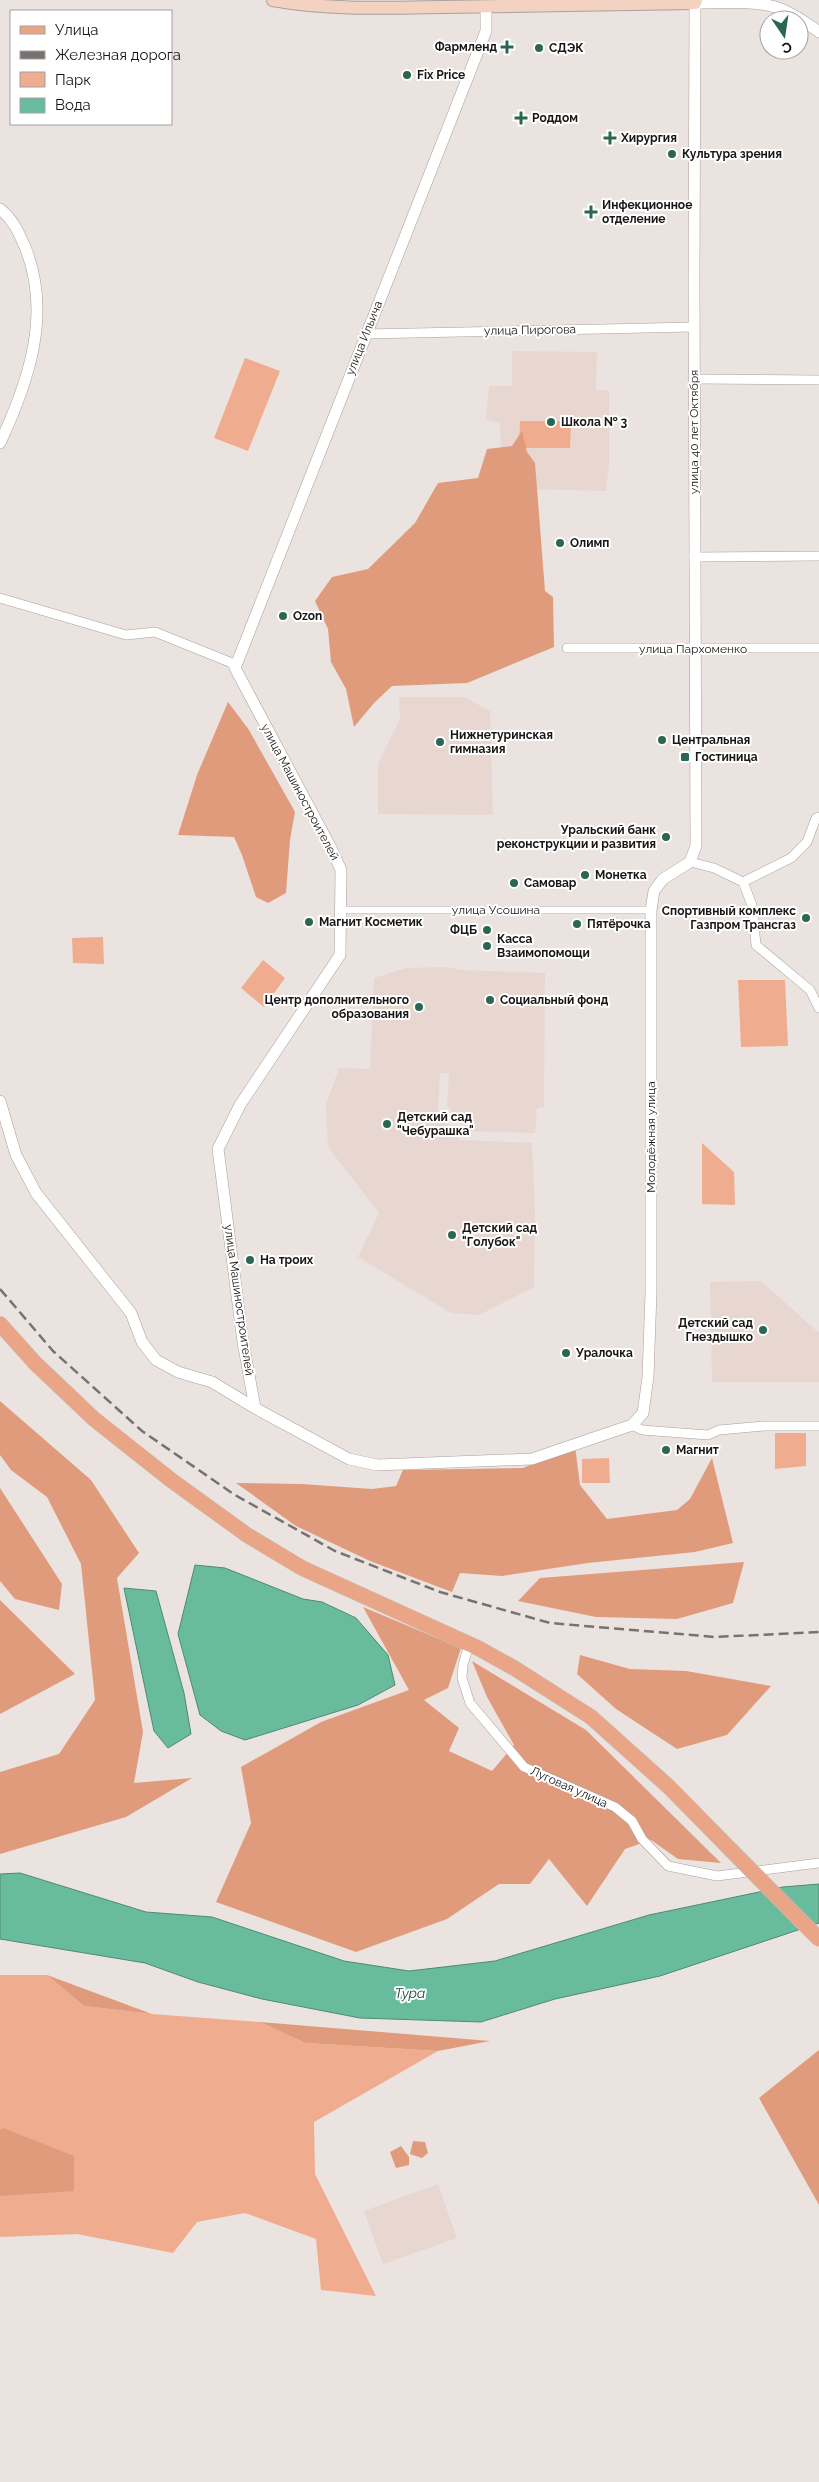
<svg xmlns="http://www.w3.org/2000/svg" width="819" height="2482" font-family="Raleway,sans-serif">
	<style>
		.built { fill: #e7d7d0 }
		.green { fill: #f0ac8f }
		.forest { fill: #e09b7d }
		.water { fill: #68bb9c; stroke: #508a74 }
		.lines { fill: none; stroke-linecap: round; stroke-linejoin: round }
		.pedestrian-casing { stroke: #a8a09d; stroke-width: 8 }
		.minor-casing { stroke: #a8a09d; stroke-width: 10 }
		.tertiary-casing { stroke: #a8a09d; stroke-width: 12 }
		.secondary-casing { stroke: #a8a09d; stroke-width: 14 }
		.primary-casing { stroke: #c3c2c2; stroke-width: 16 }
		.pedestrian { stroke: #fff; stroke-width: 7 }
		.minor { stroke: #fff; stroke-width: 9 }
		.tertiary { stroke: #fff; stroke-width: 11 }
		.secondary { stroke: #f4d2c2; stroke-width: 12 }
		.primary { stroke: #e9a585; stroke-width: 15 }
		.rail { stroke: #77726f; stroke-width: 2.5; stroke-dasharray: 10 5; stroke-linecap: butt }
		.primary-bridge-casing { stroke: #c3c2c2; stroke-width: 16; stroke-linecap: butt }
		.primary-bridge { stroke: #e9a585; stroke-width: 15 }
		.poi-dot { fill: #2a6652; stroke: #fff; stroke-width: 2 }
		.labels { text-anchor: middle; stroke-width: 4; stroke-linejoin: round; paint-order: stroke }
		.poi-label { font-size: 12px; font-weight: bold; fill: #191615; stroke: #fff; text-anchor: start }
		.street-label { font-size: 12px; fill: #191615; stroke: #fff }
		.water-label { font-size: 14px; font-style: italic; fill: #153b2e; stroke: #fff }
	</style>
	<rect width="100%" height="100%" fill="#ebe3df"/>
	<path class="built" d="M512 351 597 352 596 390H609V464L606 491 532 489 502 472 500 423 486 420 489 386H512Z
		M399 697H464L490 711 493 815 378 814V764L400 719Z
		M446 967 461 970 545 973 544 1107 537 1108 535 1133 468 1131 447 1106 449 1073H440L438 1112 460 1140 532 1143 535 1211 534 1287 479 1315 451 1313 358 1257 379 1213 328 1147 326 1105 339 1068 370 1069 374 978 406 968Z
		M761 1281 819 1333V1382H712L710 1282Z
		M438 2184 457 2238 383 2264 364 2211Z"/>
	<path class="green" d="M245 358 280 371 248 451 214 438Z
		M520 421H571L570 448H519Z
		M103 937 104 964 73 963 72 938Z
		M263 960 285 978 264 1007 241 988Z
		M738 980H785L788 1046 741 1047Z
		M702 1143 734 1172 735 1205 702 1204Z
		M775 1433H806V1466L775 1469Z
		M609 1458 610 1483H582V1459Z
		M0 1975H47L84 2006 152 2014 260 2022 305 2043 438 2051 314 2122 315 2174 376 2296 321 2290 316 2239 245 2213 197 2222 173 2253 77 2234 0 2237Z"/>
	<path class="forest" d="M522 431 527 452 535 463 545 591 553 597 554 647 467 683 392 686 374 703 354 727 346 689 331 662 328 629 315 601 332 577 368 569 415 523 438 483 478 478 487 449 512 446Z
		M228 702 249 730 295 812 290 840 286 893 268 903 256 897 242 855 234 837 178 835 197 775Z
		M0 1401 91 1480 139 1553 117 1578 143 1732 134 1783 192 1778 126 1817 0 1854V1772L59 1754 95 1700 81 1564 47 1497 11 1470 0 1455Z
		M575 1446 580 1485 607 1519 677 1510 690 1499 712 1458 733 1543 695 1552 588 1563 502 1576 460 1573 452 1592 370 1561 296 1526 236 1483 302 1484 372 1489 396 1486 403 1470 523 1468Z
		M0 1488 62 1584 59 1610 15 1599 0 1581Z
		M744 1562 733 1603 677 1619 596 1617 518 1601 540 1578Z
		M0 1600 75 1674 0 1714Z
		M363 1607 461 1648 448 1688 424 1700 459 1728 449 1751 492 1771 514 1745 487 1697 472 1661 586 1730 721 1863 678 1859 651 1840 625 1849 587 1906 549 1859 530 1884H499L447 1919 356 1952 216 1902 251 1823 241 1767 321 1722 409 1690Z
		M580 1655 630 1669 686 1671 771 1686 727 1735 677 1749 616 1709 577 1674Z
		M47 1975 152 2014 84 2006Z
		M260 2022 490 2041 438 2051 305 2043Z
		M819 2050V2205L759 2098Z
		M3 2128 74 2156V2191L0 2196V2130Z
		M413 2141 425 2142 428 2153 422 2158 410 2154Z
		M401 2146 409 2157V2165L396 2168 390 2152Z"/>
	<path class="water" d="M195 1565 225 1568 303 1599 322 1602 356 1618 388 1655 395 1685 358 1705 245 1740 221 1731 200 1715 178 1634Z
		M124 1588 156 1591 184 1693 191 1734 168 1748 154 1731Z
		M20 1873 146 1912 212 1917 344 1961 409 1971 495 1961 649 1915 783 1887 819 1884V1923L660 1976 555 1999 481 2022 360 2018 262 1999 198 1982 145 1963 0 1939V1874Z"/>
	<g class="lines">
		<g class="pedestrian-casing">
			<path id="pedestrian" d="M340 910H651"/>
		</g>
		<g class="minor-casing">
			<path id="minor" d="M365 334 694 327
				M694 379 819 380
				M694 557 819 556
				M0 598 126 635 155 632 232 663 235 668
				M567 648H819
				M690 862 714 868 743 882
				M743 882 752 905 756 945 810 990 819 1008
				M743 882 791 858 807 842 816 818 819 817
				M632 1425 642 1430 708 1435 719 1430 764 1426H819
				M469 1644 463 1665 462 1678 470 1703 524 1767 615 1807 632 1821 642 1839 668 1866 717 1876 819 1863"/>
		</g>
		<g class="tertiary-casing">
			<path id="tertiary" d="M486 7V31C404 244 317 455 235 668L331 848 341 870 340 955 240 1105 218 1149 243 1342 255 1408 349 1459 377 1465 532 1459 632 1425 643 1413 648 1377 651 1292V910L654 891 663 879 690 862 696 846 694 281 695 3C719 3 756 0 778 8 793 13 806 23 819 32
				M0 209C13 219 19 233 25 247 52 313 29 381 0 443
				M0 1101 16 1155 36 1193 131 1313 142 1342 156 1360 178 1372 212 1382 255 1408"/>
		</g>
		<g class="secondary-casing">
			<path id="secondary" d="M273 0C328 10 384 8 440 7 525 6 610 4 695 3L696 0"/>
		</g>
		<g class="primary-casing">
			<path id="primary" d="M0 1324 35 1363 94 1419 171 1480 247 1535 302 1568 478 1648 514 1668 591 1717 669 1787 730 1849"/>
		</g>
		<use href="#pedestrian" class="pedestrian"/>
		<use href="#minor" class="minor"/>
		<use href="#tertiary" class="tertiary"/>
		<use href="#secondary" class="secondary"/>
		<use href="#primary" class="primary"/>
		<path class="rail" d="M0 1289 53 1351 142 1431 235 1495 335 1551 440 1592 550 1623 715 1637 819 1632"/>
		<g class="primary-bridge-casing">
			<path id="primary-bridge" d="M730 1849 819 1939"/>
		</g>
		<use href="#primary-bridge" class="primary-bridge"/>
	</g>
	<g class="poi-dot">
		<path d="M504.5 39.5h5v5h5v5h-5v5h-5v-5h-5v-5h5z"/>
		<circle cx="539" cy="48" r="5"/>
		<circle cx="407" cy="75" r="5"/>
		<path d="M518.5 110.5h5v5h5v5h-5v5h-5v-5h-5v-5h5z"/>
		<path d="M607.5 130.5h5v5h5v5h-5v5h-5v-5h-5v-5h5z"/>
		<circle cx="672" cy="154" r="5"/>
		<path d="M588.5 204.5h5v5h5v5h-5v5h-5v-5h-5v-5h5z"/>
		<circle cx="551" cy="422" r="5"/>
		<circle cx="560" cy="543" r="5"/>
		<circle cx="283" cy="616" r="5"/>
		<circle cx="662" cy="740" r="5"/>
		<circle cx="440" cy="742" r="5"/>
		<rect x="680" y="752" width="10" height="10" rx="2.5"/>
		<circle cx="666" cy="837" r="5"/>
		<circle cx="585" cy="875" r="5"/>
		<circle cx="514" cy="883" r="5"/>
		<circle cx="806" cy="918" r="5"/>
		<circle cx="309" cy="922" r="5"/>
		<circle cx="577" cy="924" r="5"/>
		<circle cx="487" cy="930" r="5"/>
		<circle cx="487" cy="946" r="5"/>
		<circle cx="490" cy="1000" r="5"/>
		<circle cx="419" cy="1007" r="5"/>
		<circle cx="387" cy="1124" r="5"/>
		<circle cx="452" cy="1235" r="5"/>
		<circle cx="250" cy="1260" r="5"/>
		<circle cx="763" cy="1330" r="5"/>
		<circle cx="566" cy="1353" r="5"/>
		<circle cx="666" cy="1450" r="5"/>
	</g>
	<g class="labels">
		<g class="poi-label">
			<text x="497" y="51" text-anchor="end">Фармленд</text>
			<text x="549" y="52">СДЭК</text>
			<text x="417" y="79">Fix Price</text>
			<text x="532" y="122">Роддом</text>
			<text x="621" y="142">Хирургия</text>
			<text x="682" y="158">Культура зрения</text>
			<text x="602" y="209">Инфекционное<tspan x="602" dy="14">отделение</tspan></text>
			<text x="561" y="426">Школа № 3</text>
			<text x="570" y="547">Олимп</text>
			<text x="293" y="620">Ozon</text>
			<text x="450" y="739">Нижнетуринская<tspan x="450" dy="14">гимназия</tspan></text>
			<text x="672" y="744">Центральная</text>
			<text x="695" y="761">Гостиница</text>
			<text x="656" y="834" text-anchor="end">Уральский банк<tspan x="656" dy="14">реконструкции и развития</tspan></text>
			<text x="595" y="879">Монетка</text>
			<text x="524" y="887">Самовар</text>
			<text x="796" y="915" text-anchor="end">Спортивный комплекс<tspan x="796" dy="14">Газпром Трансгаз</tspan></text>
			<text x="319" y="926">Магнит Косметик</text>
			<text x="587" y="928">Пятёрочка</text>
			<text x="477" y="934" text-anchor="end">ФЦБ</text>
			<text x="497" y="943">Касса<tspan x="497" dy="14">Взаимопомощи</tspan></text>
			<text x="409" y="1004" text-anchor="end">Центр дополнительного<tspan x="409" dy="14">образования</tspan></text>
			<text x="500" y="1004">Социальный фонд</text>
			<text x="397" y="1121">Детский сад<tspan x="397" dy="14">"Чебурашка"</tspan></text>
			<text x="462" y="1232">Детский сад<tspan x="462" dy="14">"Голубок"</tspan></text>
			<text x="260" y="1264">На троих</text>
			<text x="753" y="1327" text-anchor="end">Детский сад<tspan x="753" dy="14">Гнездышко</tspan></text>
			<text x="576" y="1357">Уралочка</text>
			<text x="676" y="1454">Магнит</text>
		</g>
		<g class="street-label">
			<text transform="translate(530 330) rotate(-1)" y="4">улица Пирогова</text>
			<text transform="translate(364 338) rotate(-68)" y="4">улица Ильича</text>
			<text transform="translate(694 432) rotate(-90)" y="4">улица 40 лет Октября</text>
			<text x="693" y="653">улица Пархоменко</text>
			<text transform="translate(300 792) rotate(62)" y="4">улица Машиностроителей</text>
			<text x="496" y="914">улица Усошина</text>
			<text transform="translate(651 1137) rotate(-90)" y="4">Молодёжная улица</text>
			<text transform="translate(239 1300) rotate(82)" y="4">улица Машиностроителей</text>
			<text transform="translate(569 1787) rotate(24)" y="4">Луговая улица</text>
		</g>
		<g class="water-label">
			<text transform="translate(410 1993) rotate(-1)" y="5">Тура</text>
		</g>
	</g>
	<rect x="10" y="10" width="162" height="115" fill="#ffffff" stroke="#a3a2a1"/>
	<rect x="20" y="26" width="25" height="8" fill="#e9a585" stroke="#a3a2a1"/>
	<text x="55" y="35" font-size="15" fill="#191615">Улица</text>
	<rect x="20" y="51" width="25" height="8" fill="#77726f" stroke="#a3a2a1"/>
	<text x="55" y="60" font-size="15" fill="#191615">Железная дорога</text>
	<rect x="20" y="72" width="25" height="15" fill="#f0ac8f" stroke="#a3a2a1"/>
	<text x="55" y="85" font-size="15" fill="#191615">Парк</text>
	<rect x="20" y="98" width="25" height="15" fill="#68bb9c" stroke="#a3a2a1"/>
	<text x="55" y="110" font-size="15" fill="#191615">Вода</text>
	<g transform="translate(784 35) rotate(167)"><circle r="24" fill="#ffffff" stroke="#a3a2a1"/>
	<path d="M0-4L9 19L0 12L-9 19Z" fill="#2a6652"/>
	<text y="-8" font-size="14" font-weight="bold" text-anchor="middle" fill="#191615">С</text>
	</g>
</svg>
